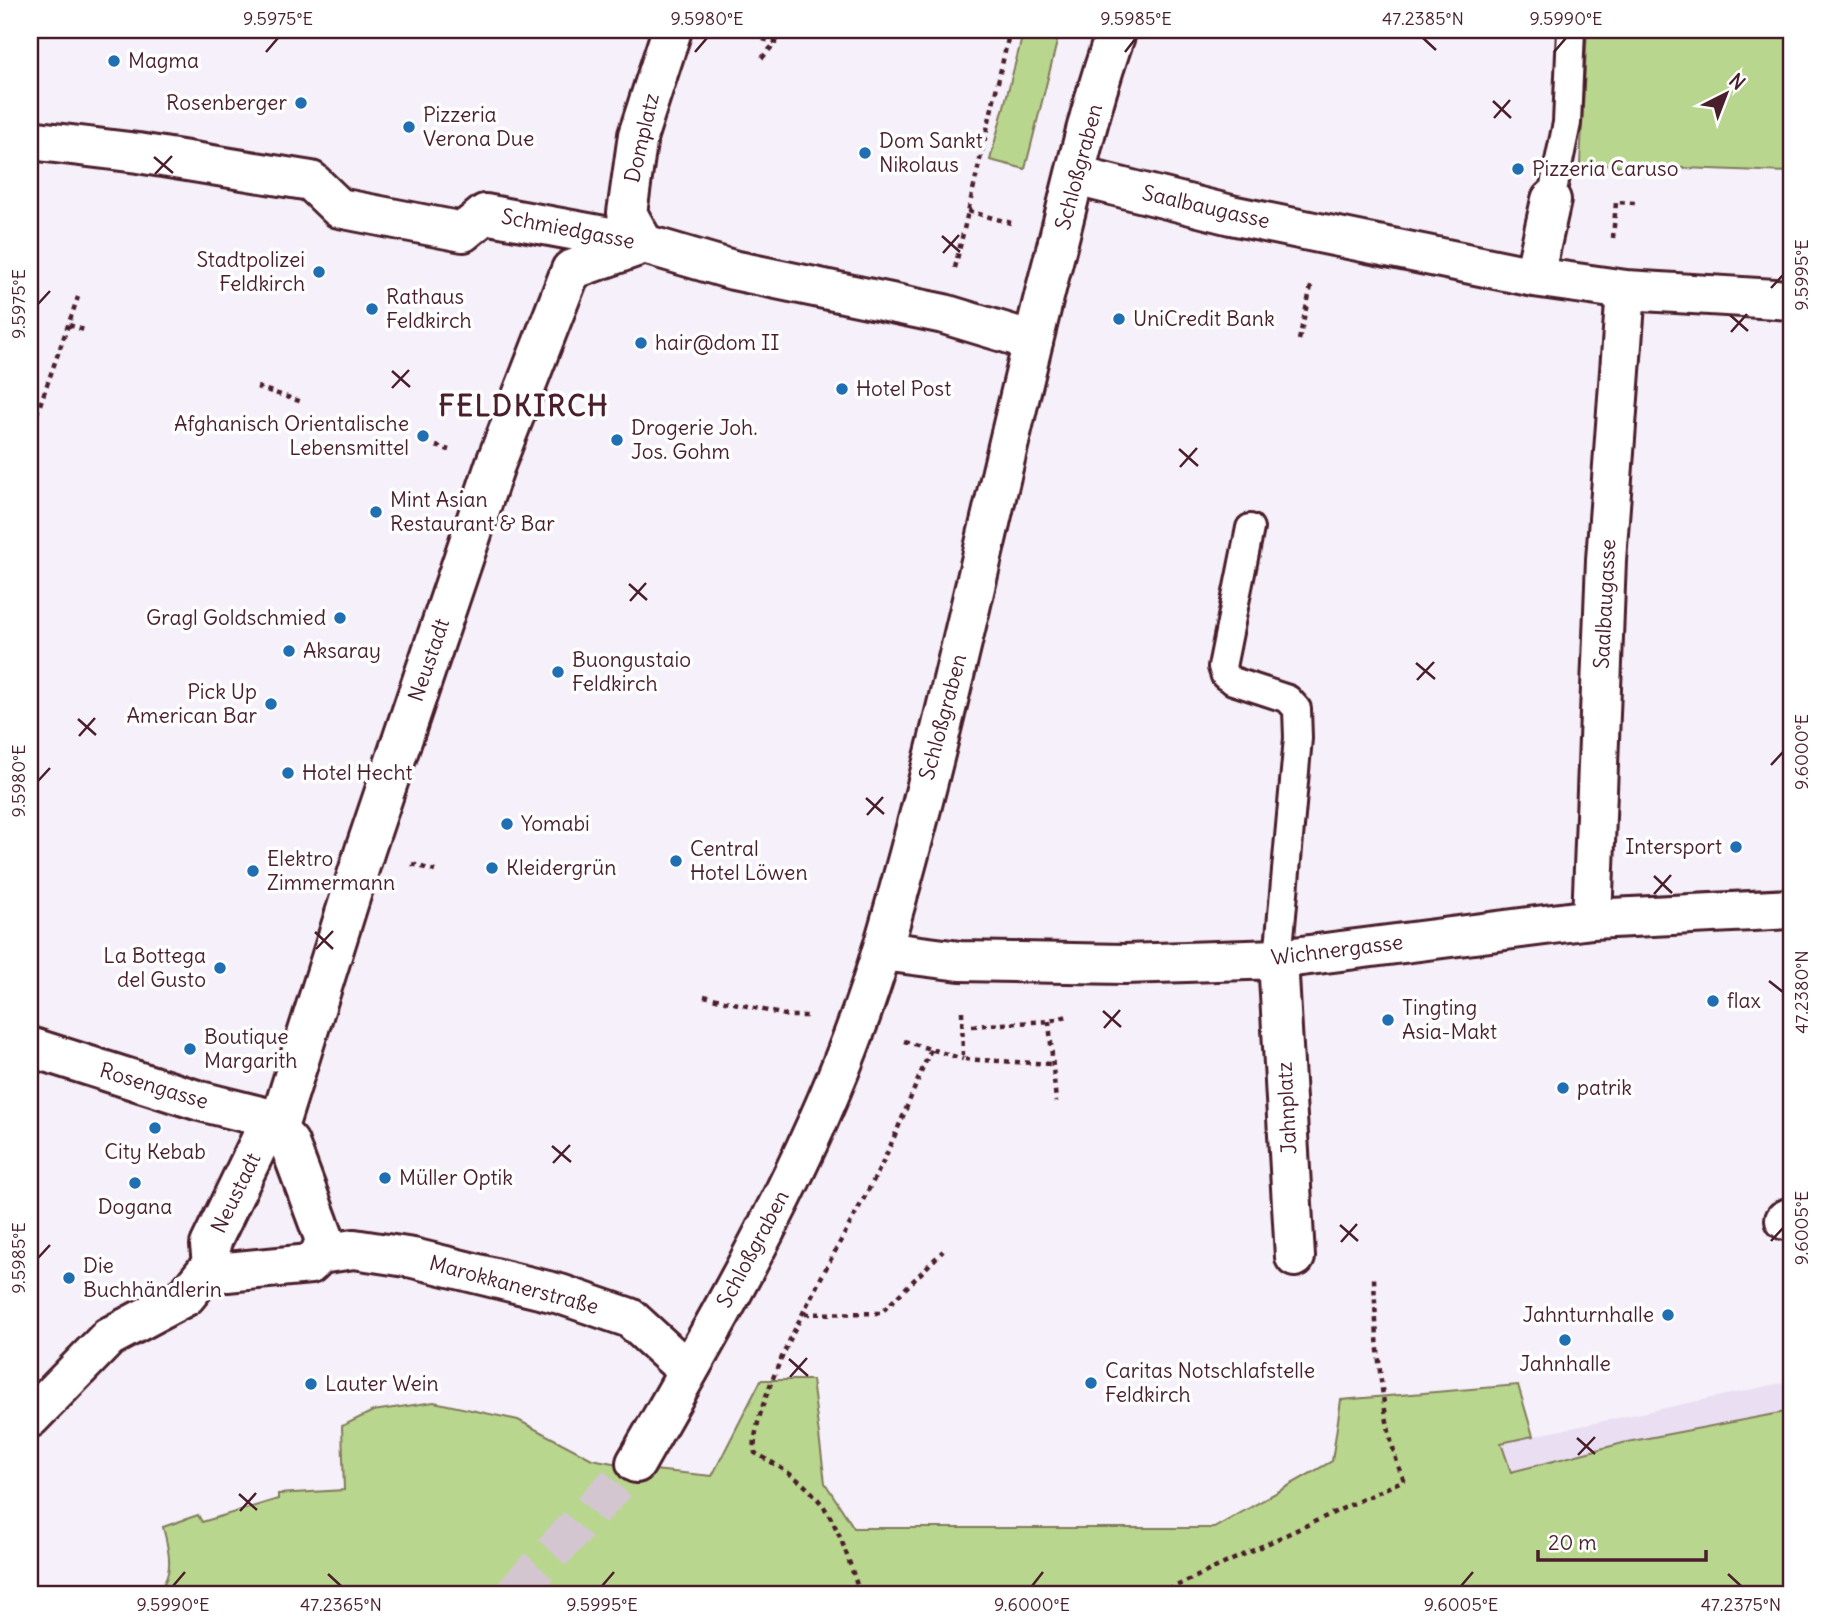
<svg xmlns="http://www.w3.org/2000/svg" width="1821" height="1624" font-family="Delius,sans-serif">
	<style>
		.built { fill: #eadef2 }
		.green { fill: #b9d68e; stroke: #827a5c; stroke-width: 2 }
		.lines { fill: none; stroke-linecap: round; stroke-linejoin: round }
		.primary-tunnel { stroke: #d3c6d0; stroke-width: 38; stroke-dasharray: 38 19; stroke-linecap: butt }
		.service-casing { stroke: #4a1f2b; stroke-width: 32 }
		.pedestrian-casing { stroke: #4a1f2b; stroke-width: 44 }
		.minor-casing { stroke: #4a1f2b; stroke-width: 44 }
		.primary-casing { stroke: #4a1f2b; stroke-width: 44 }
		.path { stroke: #4a1f2b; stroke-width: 4.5; stroke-dasharray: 5 5; stroke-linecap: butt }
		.service { stroke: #fff; stroke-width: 26 }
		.pedestrian { stroke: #fff; stroke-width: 38 }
		.minor { stroke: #fff; stroke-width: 38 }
		.primary { stroke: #fff; stroke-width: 38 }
		.ticks { fill: none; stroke: #4a1f2b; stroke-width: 2.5 }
		.poi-dot { fill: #1f6fb2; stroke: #fff; stroke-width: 2.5 }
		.labels { text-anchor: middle; stroke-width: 7; stroke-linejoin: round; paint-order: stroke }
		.poi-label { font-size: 21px; fill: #4a1f2b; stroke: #fff; text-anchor: start }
		.street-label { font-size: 21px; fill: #4a1f2b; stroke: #fff }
		.district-label { font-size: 28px; font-weight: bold; letter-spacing: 2px; fill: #4a1f2b; stroke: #fff }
		.neatline { fill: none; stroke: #4a1f2b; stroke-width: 2.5 }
		.ticks-label { font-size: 18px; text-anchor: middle; fill: #4a1f2b }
	</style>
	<rect width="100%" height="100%" fill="#f5f0f9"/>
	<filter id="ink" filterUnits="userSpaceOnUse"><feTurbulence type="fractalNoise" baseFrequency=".0143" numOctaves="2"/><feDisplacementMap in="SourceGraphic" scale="14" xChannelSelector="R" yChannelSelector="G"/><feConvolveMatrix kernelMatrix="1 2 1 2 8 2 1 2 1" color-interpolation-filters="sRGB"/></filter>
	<g filter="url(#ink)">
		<path class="built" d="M1791 1381V1411L1627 1442 1510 1472 1501 1443Z"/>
		<path class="green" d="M1024 30H1060L1025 169 990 160Z
			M1587 30H1791V172L1580 164Z
			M761 1380H812L825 1483 854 1528H1214L1332 1461 1341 1400 1518 1385 1533 1436 1501 1443 1511 1472 1627 1442 1791 1411V1594H155C176 1576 169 1550 163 1527L198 1515 202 1522 278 1499V1494L344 1490 342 1426 373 1411 434 1402 518 1420 592 1459 644 1469 712 1476Z"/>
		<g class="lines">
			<path class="primary-tunnel" d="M513 1594 636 1463"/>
			<g class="service-casing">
				<path id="service" d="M1551 200 1567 123 1571 30
					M1250 528 1222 667 1225 676 1233 681 1288 699 1297 709 1298 738 1278 959"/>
			</g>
			<g class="pedestrian-casing">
				<path id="pedestrian" d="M30 140 138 153 311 181 339 208 463 232 485 214 642 243
					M30 1047 200 1101 280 1121
					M320 1254 354 1249 413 1258 560 1294 630 1318 688 1371
					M212 1264 227 1272 310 1264 320 1254 325 1240 289 1143 277 1130
					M30 1418 109 1337 186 1296 212 1264 210 1245 261 1139 277 1130 280 1121 365 850 495 465 571 270 644 244"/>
			</g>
			<g class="minor-casing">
				<path id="minor" d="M672 30 638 135 627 213 644 244 733 270 944 314 1033 341
					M1076 176 1231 215 1534 277 1626 290 1791 300
					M1534 277 1551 200
					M1592 919 1606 560 1626 290
					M882 951 960 961 1125 964 1278 959 1592 919 1791 909
					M1278 959 1295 1257
					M1785 1220 1791 1217"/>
			</g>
			<g class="primary-casing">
				<path id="primary" d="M636 1463C730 1298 829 1131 883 947 948 725 993 497 1050 273 1071 194 1089 106 1117 30"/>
			</g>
			<path class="path" d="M763 39 781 44
				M762 58 775 43 774 30
				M968 211 1011 223
				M1613 238 1616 202 1636 203
				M955 268 1010 30
				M69 325 84 330
				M1299 340 1312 282
				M257 387 302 402
				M30 433 78 297
				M436 446 449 450
				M412 864 435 871
				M704 996 789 1016H807
				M962 1011 963 1059 1052 1064
				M1049 1021 1056 1102
				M972 1026 1049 1021 1071 1015
				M904 1041 963 1059
				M805 1314 881 1313 943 1251
				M860 1594C835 1519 829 1492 755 1453 747 1397 854 1221 883 1162 900 1125 915 1086 931 1049
				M1159 1594 1404 1480C1381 1431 1376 1334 1374 1278"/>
			<use href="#service" class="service"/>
			<use href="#pedestrian" class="pedestrian"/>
			<use href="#minor" class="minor"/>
			<use href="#primary" class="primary"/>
		</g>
	</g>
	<path class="ticks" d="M1423 38 1436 50M266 52 278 38M695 52 707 38M1125 52 1136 38M1554 52 1566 38M1493 101 1511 118M1494 118 1510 100M154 157 173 173M155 174 172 156M942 236 960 252M943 253 959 235M1771 288 1783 275M38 304 50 291M1730 315 1748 331M1731 332 1747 314M392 371 410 387M392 388 409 370M1179 449 1198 466M1180 467 1197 448M629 584 647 600M630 601 646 583M1416 663 1435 679M1417 680 1434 662M78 719 96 735M79 736 95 718M1771 765 1783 752M38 781 50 768M866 798 884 814M867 815 883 797M1654 876 1672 893M1654 894 1671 875M315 932 333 949M316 949 333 931M1769 981 1783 992M1103 1011 1121 1027M1104 1028 1120 1010M552 1146 571 1162M553 1163 570 1145M1340 1225 1358 1241M1771 1241 1783 1228M1341 1242 1357 1224M38 1258 50 1245M789 1359 808 1376M790 1377 807 1358M1577 1438 1595 1454M1578 1455 1595 1437M239 1494 257 1510M240 1511 256 1493M328 1574 341 1586M1728 1574 1741 1586M173 1586 185 1572M602 1586 614 1572M1032 1586 1043 1572M1461 1586 1473 1572"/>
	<g class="poi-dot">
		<circle cx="114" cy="61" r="7"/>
		<circle cx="301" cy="103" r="7"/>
		<circle cx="409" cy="127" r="7"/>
		<circle cx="865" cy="153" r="7"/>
		<circle cx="1518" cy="169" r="7"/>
		<circle cx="319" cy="272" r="7"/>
		<circle cx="372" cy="309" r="7"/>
		<circle cx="1119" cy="319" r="7"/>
		<circle cx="641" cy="343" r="7"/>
		<circle cx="842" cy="389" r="7"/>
		<circle cx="423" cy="436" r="7"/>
		<circle cx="617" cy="440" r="7"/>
		<circle cx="376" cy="512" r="7"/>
		<circle cx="340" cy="618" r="7"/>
		<circle cx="289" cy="651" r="7"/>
		<circle cx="558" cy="672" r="7"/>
		<circle cx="271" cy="704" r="7"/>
		<circle cx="288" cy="773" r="7"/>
		<circle cx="507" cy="824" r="7"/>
		<circle cx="1736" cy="847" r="7"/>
		<circle cx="676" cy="861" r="7"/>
		<circle cx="492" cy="868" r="7"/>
		<circle cx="253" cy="871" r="7"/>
		<circle cx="220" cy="968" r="7"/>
		<circle cx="1713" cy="1001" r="7"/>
		<circle cx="1388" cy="1020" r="7"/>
		<circle cx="190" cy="1049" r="7"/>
		<circle cx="1563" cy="1088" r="7"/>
		<circle cx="155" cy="1128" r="7"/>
		<circle cx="385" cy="1178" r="7"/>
		<circle cx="135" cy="1183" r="7"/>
		<circle cx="69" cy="1278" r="7"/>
		<circle cx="1668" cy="1315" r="7"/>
		<circle cx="1565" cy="1340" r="7"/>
		<circle cx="1091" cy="1383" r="7"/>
		<circle cx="311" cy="1384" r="7"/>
	</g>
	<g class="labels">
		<g class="poi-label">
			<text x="128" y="68">Magma</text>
			<text x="287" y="110" text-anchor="end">Rosenberger</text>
			<text x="423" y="122">Pizzeria<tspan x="423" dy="24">Verona Due</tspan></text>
			<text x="879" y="148">Dom Sankt<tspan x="879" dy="24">Nikolaus</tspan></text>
			<text x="1532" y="176">Pizzeria Caruso</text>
			<text x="305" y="267" text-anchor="end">Stadtpolizei<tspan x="305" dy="24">Feldkirch</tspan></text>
			<text x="386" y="304">Rathaus<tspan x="386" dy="24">Feldkirch</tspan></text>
			<text x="1133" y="326">UniCredit Bank</text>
			<text x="655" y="350">hair@dom II</text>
			<text x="856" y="396">Hotel Post</text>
			<text x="409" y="431" text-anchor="end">Afghanisch Orientalische<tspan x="409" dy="24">Lebensmittel</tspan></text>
			<text x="631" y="435">Drogerie Joh.<tspan x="631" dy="24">Jos. Gohm</tspan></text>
			<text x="390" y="507">Mint Asian<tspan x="390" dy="24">Restaurant &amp; Bar</tspan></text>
			<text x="326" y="625" text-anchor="end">Gragl Goldschmied</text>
			<text x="303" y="658">Aksaray</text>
			<text x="572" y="667">Buongustaio<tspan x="572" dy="24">Feldkirch</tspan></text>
			<text x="257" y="699" text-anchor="end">Pick Up<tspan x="257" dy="24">American Bar</tspan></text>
			<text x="302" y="780">Hotel Hecht</text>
			<text x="521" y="831">Yomabi</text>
			<text x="1722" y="854" text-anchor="end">Intersport</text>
			<text x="690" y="856">Central<tspan x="690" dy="24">Hotel Löwen</tspan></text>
			<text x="267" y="866">Elektro<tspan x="267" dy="24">Zimmermann</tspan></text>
			<text x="506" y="875">Kleidergrün</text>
			<text x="206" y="963" text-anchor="end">La Bottega<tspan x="206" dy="24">del Gusto</tspan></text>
			<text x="1727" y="1008">flax</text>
			<text x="1402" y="1015">Tingting<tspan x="1402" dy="24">Asia-Makt</tspan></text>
			<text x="204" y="1044">Boutique<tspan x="204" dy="24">Margarith</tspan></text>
			<text x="1577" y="1095">patrik</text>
			<text x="155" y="1159" text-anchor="middle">City Kebab</text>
			<text x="399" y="1185">Müller Optik</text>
			<text x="135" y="1214" text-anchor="middle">Dogana</text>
			<text x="83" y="1273">Die<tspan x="83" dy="24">Buchhändlerin</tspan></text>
			<text x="1654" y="1322" text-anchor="end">Jahnturnhalle</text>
			<text x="1565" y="1371" text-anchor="middle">Jahnhalle</text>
			<text x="1105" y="1378">Caritas Notschlafstelle<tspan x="1105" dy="24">Feldkirch</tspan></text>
			<text x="325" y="1391">Lauter Wein</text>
		</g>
		<g class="street-label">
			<text transform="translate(642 138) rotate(-77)" y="7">Domplatz</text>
			<text transform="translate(1079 167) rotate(-75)" y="7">Schloßgraben</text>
			<text transform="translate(1206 207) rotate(13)" y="7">Saalbaugasse</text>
			<text transform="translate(568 229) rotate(11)" y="7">Schmiedgasse</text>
			<text transform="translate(1605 604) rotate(-87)" y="7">Saalbaugasse</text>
			<text transform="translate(429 660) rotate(-71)" y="7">Neustadt</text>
			<text transform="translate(943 717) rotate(-75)" y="7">Schloßgraben</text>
			<text transform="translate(1337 950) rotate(-7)" y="7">Wichnergasse</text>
			<text transform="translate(154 1086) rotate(17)" y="7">Rosengasse</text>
			<text transform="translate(1287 1108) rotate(-93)" y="7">Jahnplatz</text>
			<text transform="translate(236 1193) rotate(-64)" y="7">Neustadt</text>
			<text transform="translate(753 1249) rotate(-62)" y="7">Schloßgraben</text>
			<text transform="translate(514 1285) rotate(15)" y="7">Marokkanerstraße</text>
		</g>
		<g class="district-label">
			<text x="524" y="416">FELDKIRCH</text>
		</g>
	</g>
	<rect width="1821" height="1624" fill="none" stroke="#fff" stroke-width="77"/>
	<g transform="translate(1726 94) rotate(42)" stroke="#ffffff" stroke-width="5" paint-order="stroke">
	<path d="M0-5L12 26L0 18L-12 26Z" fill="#4a1f2b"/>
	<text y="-10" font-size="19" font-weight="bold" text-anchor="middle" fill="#4a1f2b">N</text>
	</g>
	<path d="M1538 1550v10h168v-10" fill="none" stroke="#4a1f2b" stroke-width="3.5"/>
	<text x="1548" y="1550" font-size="21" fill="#4a1f2b" stroke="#ffffff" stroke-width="5" paint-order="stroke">20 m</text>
	<rect x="38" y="38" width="1745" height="1548" class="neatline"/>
	<g class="ticks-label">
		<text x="278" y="25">9.5975°E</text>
		<text x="707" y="25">9.5980°E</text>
		<text x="1136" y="25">9.5985°E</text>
		<text x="1423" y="25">47.2385°N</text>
		<text x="1566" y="25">9.5990°E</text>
		<text transform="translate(1802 275) rotate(-90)" y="6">9.5995°E</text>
		<text transform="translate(19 304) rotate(-90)" y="6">9.5975°E</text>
		<text transform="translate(1802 752) rotate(-90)" y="6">9.6000°E</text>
		<text transform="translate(19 781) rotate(-90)" y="6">9.5980°E</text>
		<text transform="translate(1802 992) rotate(-90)" y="6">47.2380°N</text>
		<text transform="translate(1802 1228) rotate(-90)" y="6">9.6005°E</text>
		<text transform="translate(19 1258) rotate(-90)" y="6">9.5985°E</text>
		<text x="173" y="1611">9.5990°E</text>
		<text x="341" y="1611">47.2365°N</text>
		<text x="602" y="1611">9.5995°E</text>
		<text x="1032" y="1611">9.6000°E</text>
		<text x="1461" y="1611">9.6005°E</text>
		<text x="1741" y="1611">47.2375°N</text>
	</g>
</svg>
